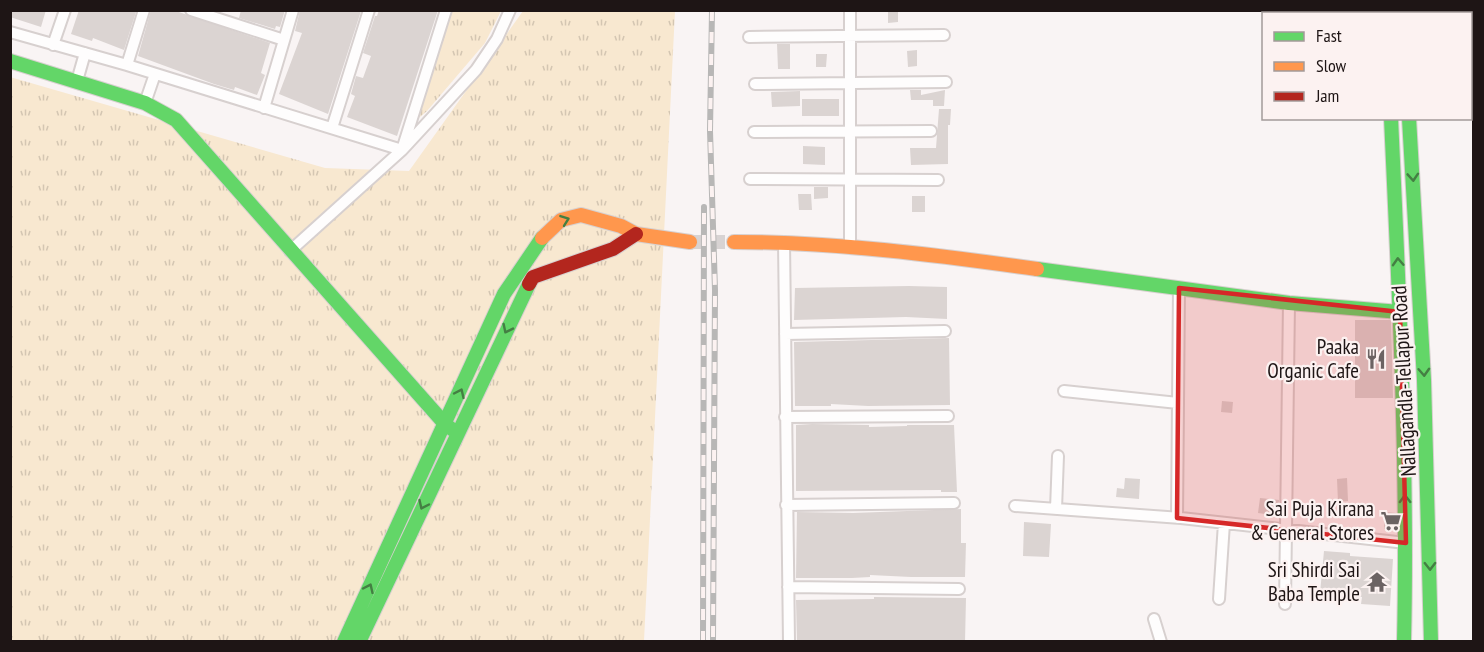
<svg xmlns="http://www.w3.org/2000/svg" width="1484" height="652" font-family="'PT Sans Narrow',sans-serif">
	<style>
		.grass { fill: url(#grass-tufts) }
		.building { fill: #dbd4d2 }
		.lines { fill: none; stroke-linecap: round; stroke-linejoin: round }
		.secondary-tunnel { stroke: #d8d3d3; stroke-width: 14; stroke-dasharray: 14 7; stroke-linecap: butt }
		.street-casing { stroke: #d7d0cf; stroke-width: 14 }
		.fast-casing { stroke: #d7d0cf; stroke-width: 16 }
		.slow-casing { stroke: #d7d0cf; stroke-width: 16 }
		.jam-casing { stroke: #d7d0cf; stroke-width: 16 }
		.street { stroke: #fefdfd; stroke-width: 10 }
		.fast { stroke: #63d668; stroke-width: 14 }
		.slow { stroke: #ff974d; stroke-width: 14 }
		.jam { stroke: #b3261e; stroke-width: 14 }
		.rail-casing { stroke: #b8b7b6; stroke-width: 6 }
		.rail { stroke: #fcf2f1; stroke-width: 4; stroke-dasharray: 11; stroke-linecap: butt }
		.oneway { stroke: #447f43 }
		.marked { fill: #d62828; fill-opacity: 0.2; stroke: #d62828; stroke-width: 4.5; stroke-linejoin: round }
		.labels { text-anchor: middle; stroke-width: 4.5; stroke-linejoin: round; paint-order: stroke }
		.poi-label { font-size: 21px; fill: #1e1515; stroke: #fcf2f1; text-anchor: end }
		.street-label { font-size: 21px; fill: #1e1515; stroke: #fcf2f1 }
	</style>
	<defs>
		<pattern id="grass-tufts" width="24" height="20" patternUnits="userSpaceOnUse" patternTransform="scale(1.5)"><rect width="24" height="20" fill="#f8e8d0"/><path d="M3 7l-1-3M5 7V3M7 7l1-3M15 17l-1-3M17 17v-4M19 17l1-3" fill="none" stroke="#d4c6b2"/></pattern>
	</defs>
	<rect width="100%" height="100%" fill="#f9f4f4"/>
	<path class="grass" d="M452 11H501L485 43 427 111 414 122Z
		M523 11H675L644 641H11L10 77 325 168 409 171Z"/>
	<path class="building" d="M10 10H46L41 27 10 17Z
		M79 10 136 12 124 50 93 38 92 41 71 34Z
		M151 10H173L270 43 261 73 265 75 257 95 235 87 234 90 214 84 138 56Z
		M241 10H285L280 27 276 26 275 29 239 18Z
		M300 10 361 11 328 114 279 94 302 33 295 31Z
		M379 10H438L397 136 347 117 355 96 351 94 356 76 363 78 371 56 363 53 375 16H377Z
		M888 10H898V22L888 23Z
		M777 44H790V69H778Z
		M917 50V66L908 67 907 51Z
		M816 54H827L826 67H816Z
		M910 90H921V95L945 90 944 106H933V100H911Z
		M800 91V106L772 107 771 92Z
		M802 99H839V116H802Z
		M939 109H951L950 125H948V164L911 165 910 148H936Z
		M803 146 825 147V165L803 164Z
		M814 187H828V198L814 199Z
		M798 194H811L812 210H799Z
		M912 196H925V212H912Z
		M909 286 947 287V319L906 317 794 320 795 288Z
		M1355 320H1391L1393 398H1355Z
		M949 338 950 405 868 406 831 404V406H795L794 342Z
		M1222 401 1233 402 1232 413 1221 412Z
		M812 424 869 425V427L907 426V425H954L957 492H941V490L796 491V425Z
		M1125 478 1140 479 1139 499 1116 497 1117 488 1124 489Z
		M1347 478 1348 501 1338 502 1337 479Z
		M1260 498 1279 500 1278 516 1258 513Z
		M961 509V543H966L965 577H911L870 575V577L852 578H796L797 512 853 513Z
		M1385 512 1396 513 1397 529H1384Z
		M1024 522 1051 524 1049 557 1023 556Z
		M1324 551 1350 553V556L1393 559 1390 606 1361 604 1362 597 1320 593Z
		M874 597 966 598 965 642H797L796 600 874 599Z"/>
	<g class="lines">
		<path class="secondary-tunnel" d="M690 242H734"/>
		<g class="street-casing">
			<path id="street" d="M191 10 284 40
				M850 10V247
				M10 32 127 65 402 150 476 70 497 39 510 10
				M749 37 944 35
				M53 45 65 10
				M1470 47H1474
				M127 65 144 10
				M77 81 85 53
				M755 84 946 82
				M145 103 155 74
				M264 108 293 10
				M332 128 369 10
				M754 132 931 131
				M750 179 938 180
				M784 242 789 642
				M290 251 402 150 446 10
				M785 334 945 331
				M1064 391 1178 403
				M785 417 948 416
				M786 505 954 503
				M1015 506 1181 518 1406 543
				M1056 509 1058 456
				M1177 518 1179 288
				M788 587 959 589
				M1219 599 1224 523
				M1285 604 1289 303
				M1154 619 1161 642"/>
		</g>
		<g class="fast-casing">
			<path id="fast" d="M10 61 145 103 176 120 445 424 457 433
				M1391 118C1399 293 1408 467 1404 642
				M1409 118 1424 380 1431 642
				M1037 269 1289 303 1400 312
				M344 642 504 294 542 238
				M359 642 529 284"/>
		</g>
		<g class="slow-casing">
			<path id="slow" d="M1387 10V14
				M542 238 561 220 581 215 621 226 636 234 690 242
				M734 242C836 242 937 255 1037 269"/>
		</g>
		<g class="jam-casing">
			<path id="jam" d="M1403 10V14
				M529 284 533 277 613 249 636 234"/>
		</g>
		<use href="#street" class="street"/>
		<use href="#fast" class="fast"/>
		<use href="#slow" class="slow"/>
		<use href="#jam" class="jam"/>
		<g class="rail-casing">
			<path id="rail" d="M712 10 710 131 715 290 713 642
				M703 642 704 207"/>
		</g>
		<use href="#rail" class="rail"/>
	</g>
	<defs><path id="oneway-chevron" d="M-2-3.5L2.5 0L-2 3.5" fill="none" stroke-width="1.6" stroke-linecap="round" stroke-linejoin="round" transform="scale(1.5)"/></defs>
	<g class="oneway">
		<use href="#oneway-chevron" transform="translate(1413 177) rotate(86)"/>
		<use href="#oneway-chevron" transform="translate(565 220) rotate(-20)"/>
		<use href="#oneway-chevron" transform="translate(1398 262) rotate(-93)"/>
		<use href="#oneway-chevron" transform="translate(507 329) rotate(116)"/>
		<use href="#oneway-chevron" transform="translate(1424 372) rotate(87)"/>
		<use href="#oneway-chevron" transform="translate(460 393) rotate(-65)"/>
		<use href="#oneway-chevron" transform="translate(1405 499) rotate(-91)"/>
		<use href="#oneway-chevron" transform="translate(423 505) rotate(115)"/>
		<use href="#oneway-chevron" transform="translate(1430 566) rotate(89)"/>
		<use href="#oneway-chevron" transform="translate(369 588) rotate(-65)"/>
	</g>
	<path class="marked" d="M1179 288 1400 312 1406 543 1177 518Z"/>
	<defs>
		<g id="restaurant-bare" transform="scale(1.62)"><path d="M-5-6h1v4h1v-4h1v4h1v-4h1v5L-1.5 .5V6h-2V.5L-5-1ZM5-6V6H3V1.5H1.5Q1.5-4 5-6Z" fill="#6b6363" stroke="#fcf2f1" stroke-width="2.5" paint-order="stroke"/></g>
		<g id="supermarket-bare" transform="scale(1.62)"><path d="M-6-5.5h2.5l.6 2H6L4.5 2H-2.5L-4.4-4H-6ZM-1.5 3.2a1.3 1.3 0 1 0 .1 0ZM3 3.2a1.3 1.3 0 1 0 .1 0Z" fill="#6b6363" stroke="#fcf2f1" stroke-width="2.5" paint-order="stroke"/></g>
		<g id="temple-bare" transform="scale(1.62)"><path d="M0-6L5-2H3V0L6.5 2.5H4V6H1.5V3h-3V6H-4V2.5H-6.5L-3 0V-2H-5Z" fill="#6b6363" stroke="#fcf2f1" stroke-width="2.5" paint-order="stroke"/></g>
	</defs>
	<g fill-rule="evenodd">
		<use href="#restaurant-bare" x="1376" y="359"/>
		<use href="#supermarket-bare" x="1391" y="521"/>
		<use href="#temple-bare" x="1377" y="582"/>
	</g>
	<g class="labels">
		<g class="poi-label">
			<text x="1359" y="354">Paaka<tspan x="1359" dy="24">Organic Cafe</tspan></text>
			<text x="1374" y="516">Sai Puja Kirana<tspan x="1374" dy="24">&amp; General Stores</tspan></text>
			<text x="1360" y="577">Sri Shirdi Sai<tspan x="1360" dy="24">Baba Temple</tspan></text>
		</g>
		<g class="street-label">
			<text transform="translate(1404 381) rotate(-93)" y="7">Nallagandla-Tellapur Road</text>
		</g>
	</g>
	<rect width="1484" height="652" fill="none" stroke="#1e1515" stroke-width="24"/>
	<rect x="1262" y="12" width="210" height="108" fill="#fcf2f1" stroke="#a39a99" stroke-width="1.5"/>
	<rect x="1274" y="32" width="30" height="9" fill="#63d668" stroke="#a39a99" stroke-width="1.5"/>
	<text x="1316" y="42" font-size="18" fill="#1e1515">Fast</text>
	<rect x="1274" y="62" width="30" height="9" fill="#ff974d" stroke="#a39a99" stroke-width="1.5"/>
	<text x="1316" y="72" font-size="18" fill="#1e1515">Slow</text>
	<rect x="1274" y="92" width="30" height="9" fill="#b3261e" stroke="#a39a99" stroke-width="1.5"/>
	<text x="1316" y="102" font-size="18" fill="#1e1515">Jam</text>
</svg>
